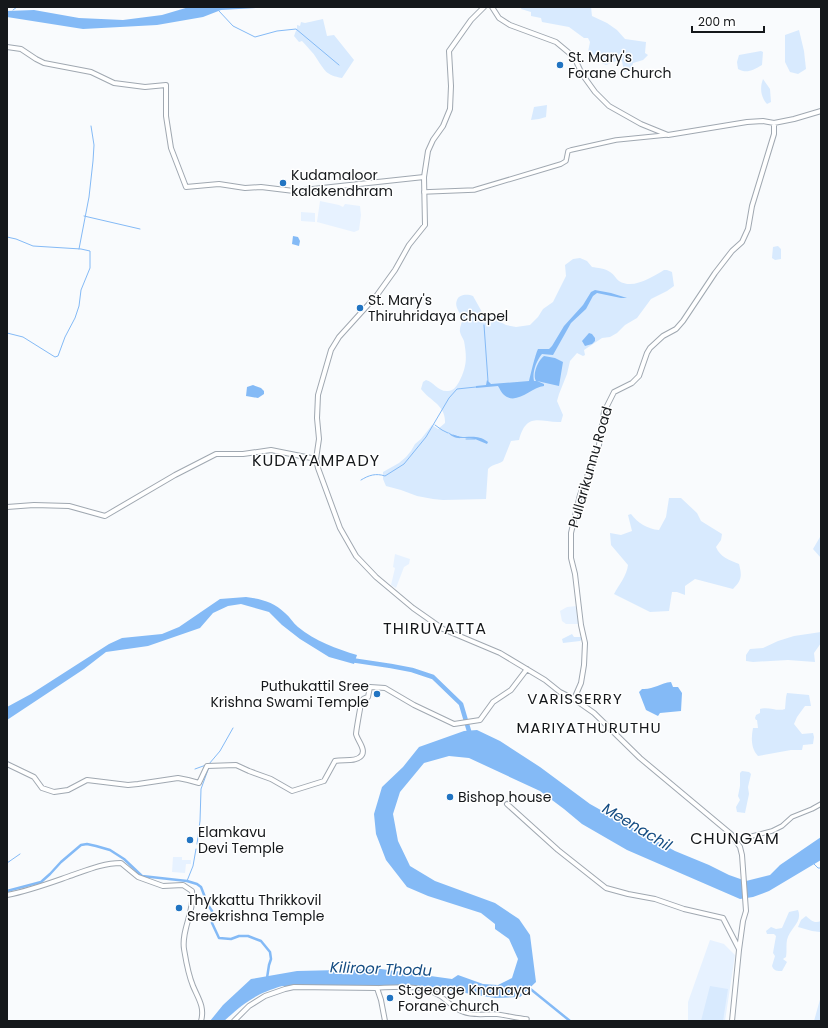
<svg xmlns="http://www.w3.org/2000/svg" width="828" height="1028" font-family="Poppins,sans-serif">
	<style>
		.built { fill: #e7f2ff }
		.green { fill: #d8eafe }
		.water { fill: #84baf6 }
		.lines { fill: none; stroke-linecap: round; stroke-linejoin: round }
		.stream { stroke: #84baf6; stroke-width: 1 }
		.canal { stroke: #84baf6; stroke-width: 2.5 }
		.river { stroke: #84baf6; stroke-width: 4.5 }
		.tertiary-casing { stroke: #a0a8b1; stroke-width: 5.5 }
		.secondary-casing { stroke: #a0a8b1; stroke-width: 6 }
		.tertiary { stroke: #fff; stroke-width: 3.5 }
		.secondary { stroke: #fff; stroke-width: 4 }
		.poi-dot { fill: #2174c2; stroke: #fff; stroke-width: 1.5 }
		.labels { text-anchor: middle; stroke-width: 3; stroke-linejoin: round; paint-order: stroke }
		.poi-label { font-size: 14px; fill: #15181b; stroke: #fff; text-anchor: start }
		.street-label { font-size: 14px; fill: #15181b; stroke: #fff }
		.neighbourhood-label { font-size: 15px; letter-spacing: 1px; fill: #15181b; stroke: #fff }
		.water-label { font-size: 15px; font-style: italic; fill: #144c82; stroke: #fff }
		.quarter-label { font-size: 16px; letter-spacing: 1px; fill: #15181b; stroke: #fff }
	</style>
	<rect width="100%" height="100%" fill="#f9fbfd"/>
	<path class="built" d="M320 201 339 205 343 207 345 204 360 206 361 215 359 230 354 232 317 222Z
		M301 212 315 213V222L301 221Z
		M395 554 410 559 409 564 404 567 396 588 391 585 395 568 393 567Z
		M577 606 579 624H566L562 621 560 611 567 607Z
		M173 857H182V860H191V864H186L185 873 172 872Z
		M710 940 724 944 735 955 725 1021H688V1002Z"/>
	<path class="green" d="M522 7H591L592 16 607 23 617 30 625 39 646 42 645 53 648 55 643 60 633 63 631 71 624 72 622 61H616L606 65 602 63V59L588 52 590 42 588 38H584L569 27 542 22 541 18 531 16V12L521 9Z
		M323 19 327 36 334 35 354 60 342 78C326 75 325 71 317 59 313 52 307 47 302 41L299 42 294 36 297 28V25L300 26 301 22 305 23Z
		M799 30 804 51 806 69 798 74 790 72 785 62V35Z
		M761 51 763 52 762 65C753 70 747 74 738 69L737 62 739 55Z
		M763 79 770 89 771 102 767 104C760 96 760 87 763 79Z
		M547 105 546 117 539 119 531 120 534 107Z
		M778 246 781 249V259L775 260 772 258 773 247Z
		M580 258 587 261 592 267C598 268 605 268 610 272 614 274 616 279 619 281 633 290 652 277 664 270H667L672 272 674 286 667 291 651 299 637 318 625 325 617 333 610 337 602 338 584 350 585 355 583 356 577 353 570 361 567 374 559 394 557 401 563 415 561 422C540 423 527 411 519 440L511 441 503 461C498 465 494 463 488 469L486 499 443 500 433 499 417 496 401 490 386 486 383 479V472L399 463 406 457 411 451 415 444 421 439 432 425 438 429 445 423C446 405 430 401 421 389L423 382 426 380C434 382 438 392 448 391 453 391 456 387 459 382 467 366 467 358 464 341 463 338 461 336 460 332 459 327 463 322 462 318 460 312 454 307 457 300 459 294 468 294 473 296L482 312 506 325 516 327 530 325 538 317 543 309 553 302 566 276 565 265 573 259Z
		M669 498H681L697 513 701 521 722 534 721 540 716 547C720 557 729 560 739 564 742 576 742 580 733 589L695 579 685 586V595L677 592H672L669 611 650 612 614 594C619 585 627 575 628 565L611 545 610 533 621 535 632 531 628 515 631 514C638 523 647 529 659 530L666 517Z
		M820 537H821V558L813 549Z
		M821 632V643L814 653 815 662 788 660 753 662 746 661V655L750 649 763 648 778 641 794 636Z
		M572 634 574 637H582V639L580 641 563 643 562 639Z
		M787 693 809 695 811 706H805L797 717 794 724 802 734 813 733 814 737 813 744 803 745 802 750H791L758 756C751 749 751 738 753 728H758L757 720H756L755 718 756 715 760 713V709C769 706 777 712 785 709L786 697Z
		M742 771 749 772 751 774 748 787 740 786V773Z
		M740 786 748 787 749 794 745 813 737 812 736 807 740 800 738 796Z
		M798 910C803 922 790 928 787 940 786 945 787 951 786 957L783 959 787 962 782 971C777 971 774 971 772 966L775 956 773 953 776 936 774 934H767L766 931 771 927 776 929 782 928 789 912Z
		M806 916C811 920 814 924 821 921L820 932 812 931 798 927 801 920Z
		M710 986 728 989 723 1021H701Z
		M821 996V1021H814Z"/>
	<path class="water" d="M189 7H271L221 10 203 17 157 25 83 29 7 17V11L34 10 79 18 123 20 162 15Z
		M293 236 298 237 300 241 299 246 292 244Z
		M595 290 611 293 627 298H621L597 293 593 296 586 309 571 323 553 355 542 354C536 361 532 373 534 381H536C532 375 538 360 544 356L555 358 563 362 559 386 537 381 544 384V386C531 387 516 407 503 394 501 392 500 389 498 386L476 388V386L486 385 487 380 491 384 529 381C531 373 535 355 538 349H549L552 346 564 326 583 305 591 292Z
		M589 333 592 334 595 338V341L592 344 585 346 582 341Z
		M253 385 261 388 264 391V394L258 398 246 396 247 387Z
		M448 432C451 434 454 436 457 436 468 439 476 433 488 442L487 444C483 442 479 441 475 439 466 437 453 441 448 432Z
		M246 597C261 599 274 602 285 613 290 617 293 623 298 627 315 641 337 649 357 655L354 664 329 657 300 639 282 625 269 612 241 604 228 606 213 613 200 628 148 646 106 652 84 669 7 720V707L31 694 109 644 122 638 162 634 179 627 220 599Z
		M671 682 673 687H678L682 693 681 711 660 713 658 716 646 710 639 692 642 689C653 690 660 683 671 682Z
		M477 730 500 741 540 767 590 804 640 832 675 851 709 865 729 875 746 881 770 875 780 865 821 837V860L769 891 753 897 740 899 627 850 582 824 564 809 540 791 469 758 449 756 424 763 400 792 393 814 398 841 410 866 435 881 495 903 519 919 530 935 536 982 520 997 495 998 424 986H282C255 994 244 1003 224 1021H210L223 1005 251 979 297 971 381 969 452 979 458 975 483 984 498 985 512 978 518 959 509 939 495 929V924L481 913 428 896 407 887 386 860 376 834 374 814 382 787 403 767 419 747 464 731Z"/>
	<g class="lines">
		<path class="stream" d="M13 10 17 7
			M219 11 233 26 255 37 277 31 296 29 339 65
			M84 216 140 229
			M7 237 16 239 33 246 81 249 90 251V268L81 290 79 306 75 318 65 337 58 356 55 357 23 337 7 333
			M79 249 89 197 93 161 94 145 91 126
			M484 325 488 381
			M435 425 442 430 448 433
			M453 435 459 437
			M466 439H475
			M361 480C369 475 376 473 385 476L404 464 426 437 449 398 457 389 476 387
			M209 764 220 751 233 728
			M195 769 206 765
			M197 844 200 821 201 789 209 767
			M7 863 20 854
			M814 864 818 868H821
			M187 881 193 866 196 849"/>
		<path class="canal" d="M7 891 41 882 50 874 61 862 81 845 87 844 96 846 110 850 124 859 142 876 187 881 197 884 201 887 208 905 212 911V923L219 938 231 939 239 936H248L261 941 270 952 271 959 269 965 267 978
			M528 987 570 1021"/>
		<path class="river" d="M351 660 391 666 412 670 433 677 461 704 469 731V736"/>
		<g class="tertiary-casing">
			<path id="tertiary" d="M424 192 474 190 561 164 566 161 568 151 571 150 616 140 666 135
				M736 840 772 831 782 826 792 817 812 809 821 804
				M377 988C398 987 422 984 440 996 448 1001 454 1009 463 1012 473 1016 483 1014 494 1014 505 1015 516 1018 527 1019"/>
		</g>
		<g class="secondary-casing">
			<path id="secondary" d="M484 7 471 20 449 51 451 86 450 109 443 126 433 140 428 151 424 177 425 225 409 245 395 270 377 295 339 337 331 350 318 395 317 418 319 439 316 459 318 468 340 528 356 556 376 577 413 608 443 629 500 653 545 680 560 692 574 699 594 713 640 758 731 834 740 847 742 855 746 911 743 921 739 950 732 1021
				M492 7 499 18 510 25 556 42 568 52 575 59 582 74 595 92 609 106 641 124 668 135 747 122 763 121 774 123 794 119 821 111
				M7 47 21 49 36 59 44 63 91 72 114 83 145 87 166 85V116L171 148 186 187 219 184 245 188 261 187 294 191 424 177
				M7 507 34 505 69 506 105 516 175 475 216 454H243L271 450 316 459
				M574 699 581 683 584 665 585 643 581 625 575 574 571 558V533L580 495 599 445 604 412 614 392 632 383 639 376 647 353 650 348 663 336 676 329 683 321 715 273 732 251 742 242 748 229 752 206 774 134V123
				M7 764 34 777 42 788 54 792 68 790 87 780 128 785 138 784 178 778 188 780 199 783 207 766 236 765 249 771 271 779 292 791 324 781 335 761C342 759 355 762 360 757 368 751 357 740 356 734 356 732 361 702 362 700 364 698 365 698 368 697L370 687 385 688 414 705 454 724 480 720 493 702 511 690 527 669
				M507 804 558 850 606 888 628 894 655 899 684 909 723 918 739 949
				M7 895C28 891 47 884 67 877 85 871 102 863 121 863L138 877 163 886 183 885 192 891C195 911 181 930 184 949 186 961 188 974 193 986 198 998 205 1007 201 1021
				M234 1021 249 1006 265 996 285 989 294 987 377 988 381 1000 385 1021"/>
		</g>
		<use href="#tertiary" class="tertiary"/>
		<use href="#secondary" class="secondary"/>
	</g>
	<g class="poi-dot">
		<circle cx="560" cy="65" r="4"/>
		<circle cx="283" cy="183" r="4"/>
		<circle cx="360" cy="308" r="4"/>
		<circle cx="377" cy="694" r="4"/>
		<circle cx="450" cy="797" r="4"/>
		<circle cx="190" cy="840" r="4"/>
		<circle cx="179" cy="908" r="4"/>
		<circle cx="390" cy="998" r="4"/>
	</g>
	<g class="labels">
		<g class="poi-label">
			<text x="568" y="62">St. Mary's<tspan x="568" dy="16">Forane Church</tspan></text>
			<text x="291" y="180">Kudamaloor<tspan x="291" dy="16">kalakendhram</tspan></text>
			<text x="368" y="305">St. Mary's<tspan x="368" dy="16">Thiruhridaya chapel</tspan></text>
			<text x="369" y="691" text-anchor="end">Puthukattil Sree<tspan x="369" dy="16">Krishna Swami Temple</tspan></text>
			<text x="458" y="802">Bishop house</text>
			<text x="198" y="837">Elamkavu<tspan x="198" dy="16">Devi Temple</tspan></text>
			<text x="187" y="905">Thykkattu Thrikkovil<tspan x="187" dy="16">Sreekrishna Temple</tspan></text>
			<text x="398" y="995">St.george Knanaya<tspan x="398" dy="16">Forane church</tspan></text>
		</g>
		<g class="street-label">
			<text transform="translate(590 467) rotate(-74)" y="5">Pullarikunnu Road</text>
		</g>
		<g class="neighbourhood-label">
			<text x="575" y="704">VARISSERRY</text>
			<text x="589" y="733">MARIYATHURUTHU</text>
		</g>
		<g class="water-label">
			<text transform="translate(637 827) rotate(31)" y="5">Meenachil</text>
			<text transform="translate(381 969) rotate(2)" y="5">Kiliroor Thodu</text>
		</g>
		<g class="quarter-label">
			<text x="316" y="466">KUDAYAMPADY</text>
			<text x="435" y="634">THIRUVATTA</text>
			<text x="735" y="844">CHUNGAM</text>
		</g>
	</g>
	<rect width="828" height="1028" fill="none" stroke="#15181b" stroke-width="16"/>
	<path d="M692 26v6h72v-6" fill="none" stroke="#15181b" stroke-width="2"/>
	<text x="698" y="26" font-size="12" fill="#15181b" stroke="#ffffff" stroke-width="3" paint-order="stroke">200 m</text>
</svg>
